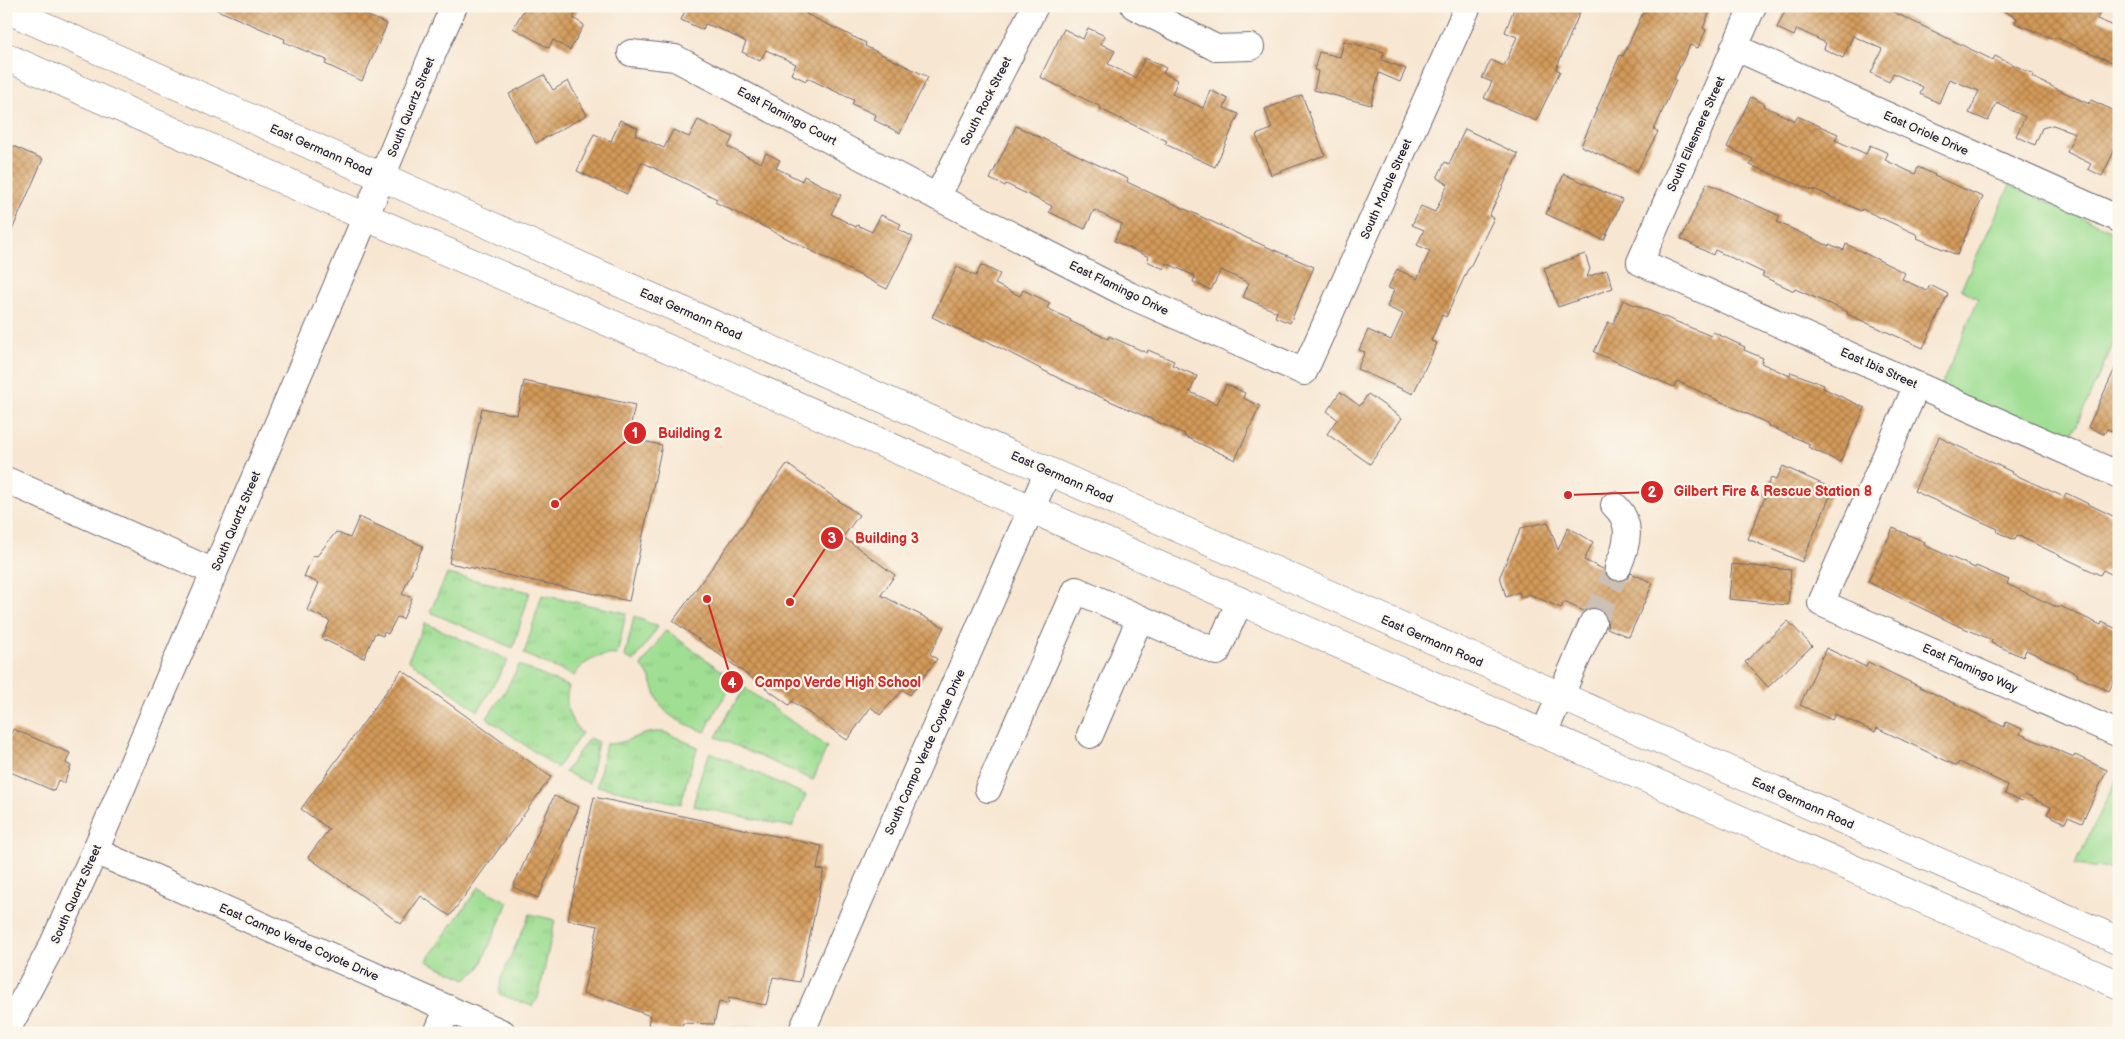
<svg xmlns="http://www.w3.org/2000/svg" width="2125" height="1039" font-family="'Balsamiq Sans',sans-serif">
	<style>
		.grass { fill: url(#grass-tufts); stroke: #608067 }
		.park { fill: #9fde93; stroke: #608067 }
		.building { fill: url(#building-cross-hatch) }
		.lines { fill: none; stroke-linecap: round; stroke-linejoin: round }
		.minor-tunnel { stroke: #ccbfb3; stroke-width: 26; stroke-dasharray: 26 13; stroke-linecap: butt }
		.minor-casing { stroke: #6d6770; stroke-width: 28 }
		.major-casing { stroke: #6d6770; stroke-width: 29 }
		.minor { stroke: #fff; stroke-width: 26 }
		.major { stroke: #fff; stroke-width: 28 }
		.labels { text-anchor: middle; stroke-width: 4.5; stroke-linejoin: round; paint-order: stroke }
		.street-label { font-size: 12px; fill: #22223b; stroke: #fbf7ec }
		.leader { fill: none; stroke: #d62828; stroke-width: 2 }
		.callout-dot { fill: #d62828; stroke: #fbf7ec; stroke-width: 2 }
		.mark-label { font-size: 15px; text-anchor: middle; font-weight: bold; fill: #fff }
		.callout-label { font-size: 14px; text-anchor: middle; font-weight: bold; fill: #d62828; stroke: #fbf7ec; stroke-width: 4.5; stroke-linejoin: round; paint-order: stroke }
	</style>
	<defs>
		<pattern id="grass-tufts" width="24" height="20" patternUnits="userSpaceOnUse" patternTransform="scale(1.25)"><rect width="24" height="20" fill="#9fde93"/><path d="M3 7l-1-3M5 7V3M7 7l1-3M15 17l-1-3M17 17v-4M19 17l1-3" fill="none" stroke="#89be80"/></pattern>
		<pattern id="building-cross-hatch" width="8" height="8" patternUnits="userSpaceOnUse" patternTransform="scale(1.25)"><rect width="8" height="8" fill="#d39a58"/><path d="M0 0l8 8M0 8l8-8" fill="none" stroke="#ab7d4a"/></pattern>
	</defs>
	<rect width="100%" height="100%" fill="#fbf7ec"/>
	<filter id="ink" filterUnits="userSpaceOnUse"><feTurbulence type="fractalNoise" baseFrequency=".02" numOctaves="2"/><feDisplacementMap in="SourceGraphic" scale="10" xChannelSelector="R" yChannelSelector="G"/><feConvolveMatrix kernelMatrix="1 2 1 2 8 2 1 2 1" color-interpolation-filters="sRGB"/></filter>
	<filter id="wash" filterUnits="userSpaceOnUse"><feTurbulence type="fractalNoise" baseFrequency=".0096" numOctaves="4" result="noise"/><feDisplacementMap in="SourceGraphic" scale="20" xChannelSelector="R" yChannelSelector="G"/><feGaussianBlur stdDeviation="1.12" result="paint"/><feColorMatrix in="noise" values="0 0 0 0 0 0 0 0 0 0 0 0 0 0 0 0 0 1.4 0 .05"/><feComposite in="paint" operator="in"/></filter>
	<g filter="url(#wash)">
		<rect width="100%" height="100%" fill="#f7e6d1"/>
		<path class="grass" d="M447 574 530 592 513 648 430 612Z
			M542 595 626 613 617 655C600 653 583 661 574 676L524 654Z
			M634 616 658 627 634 661 625 657Z
			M425 623 508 660 478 711 408 660Z
			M666 630 735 681 717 708 705 732C688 724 666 719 658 700 652 687 652 676 641 666Z
			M519 665 569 687C563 704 570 722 582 733L557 768 487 718 505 691Z
			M745 688 827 747 813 780 716 737 730 711Z
			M656 732H664L698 747 689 772 681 804 597 786 606 744C624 745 638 733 656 732Z
			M589 738 598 742 589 783 565 772Z
			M710 752 806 795 792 827 693 806 701 775Z
			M479 887 508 902 479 969 466 979 426 961Z
			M530 914 555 920 538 998 532 1006 499 994 501 978Z
			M772 1026 769 1033H686V1031Z"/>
		<path class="park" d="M2010 185 2119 234V331L2068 444 1941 386 1978 299 1961 289Z
			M2119 774V870L2075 865Z"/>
		<g id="blocks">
			<path class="building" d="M208 6H334L348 12 350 8 387 24 362 81 325 64 327 60 284 42 285 39Z
				M526 6H580L573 18 584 25 570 50 553 40 549 48 513 28Z
				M687 6H809L806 14 866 43 865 46 928 77 900 133 874 120 876 115 852 104 854 100 807 78 806 81 791 74 796 64 766 50 760 61 742 52 746 42 720 29 705 24 703 30 681 20Z
				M1515 6H1567L1580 12 1556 69 1560 71 1536 121 1484 98 1492 82 1482 78 1491 60 1504 66 1517 37 1505 32Z
				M1646 6H1712L1703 28 1706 30 1698 48 1690 45 1674 79 1676 80 1654 130 1658 132 1637 171 1581 146 1620 55 1623 56Z
				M1787 6H1881L1993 60 1995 56 2033 74 2032 77 2089 104 2091 100 2119 113V141L2102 176 2088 169 2091 164 2067 152 2075 133 2053 125 2042 128 2035 145 2016 136 2025 117 1997 103 1988 121 1969 113 1979 91 1949 79 1939 103 1920 94 1923 87 1893 73 1889 82 1871 73 1882 49 1853 36 1843 58 1824 49 1826 43 1797 29 1794 36 1777 28Z
				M1993 6H2103L2097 19 2119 28V65L2055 37 2054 39 2015 23 2017 18Z
				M1088 28 1105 36 1101 44 1115 51 1108 64 1135 78 1145 58 1166 68 1163 73 1178 80 1172 94 1203 108 1210 90 1228 99 1224 108 1239 114 1215 167 1165 144 1167 141 1100 109 1101 107 1040 77 1064 29 1083 39Z
				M1344 41 1384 52 1382 60 1406 69 1400 82 1379 73 1371 105 1314 90 1318 71 1314 70 1319 52 1340 57Z
				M544 75 553 90 568 81 587 115 536 143 509 94Z
				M1302 95 1325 155 1271 175 1256 135 1272 129 1265 109Z
				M1751 97 1765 104 1764 106 1795 121 1797 116 1838 134 1835 140 1866 154 1870 145 1888 153 1885 160 1915 174 1918 167 1935 175 1934 176 1983 197 1957 255 1917 238 1918 235 1862 209 1861 211 1814 189V191L1750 165 1753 159 1727 147Z
				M620 120 638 128 635 135 664 148 673 130 689 137 698 120 733 137 728 147 761 163 766 153 780 160 776 168 802 181 804 176 841 195 831 214 856 227 857 225 872 232 881 215 901 224 898 229 913 237 887 289 715 202 717 199 642 162 627 194 577 171 594 134 611 141Z
				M1016 126 1128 179 1127 182 1251 240 1314 267 1290 323 1275 317 1277 312 1243 297 1249 283 1221 270 1211 290 1193 282 1195 276 1166 263 1164 269 1147 261 1149 257 1114 241 1122 224 1094 210 1085 229 1049 212 1052 206 1006 184 1005 186 990 179Z
				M1465 129 1518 154 1489 216 1494 218 1469 269H1468L1446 317 1442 315 1431 341 1437 343 1413 394 1357 369 1365 352 1359 350 1368 330 1391 340 1403 314 1387 307 1394 290 1388 288 1397 269 1417 279 1430 251 1417 245 1424 230 1412 225 1421 206 1435 212 1448 184 1437 178 1445 162 1449 164Z
				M6 143 43 159 6 244Z
				M1564 174 1622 200 1604 240 1546 214Z
				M1707 183 1780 216 1777 222 1829 246V244L1844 250 1846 244 1905 273 1902 279 1927 291 1930 285 1948 294 1923 348 1847 314 1848 312 1795 289 1794 291 1762 276 1764 273 1715 250 1713 255 1681 239Z
				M1585 254 1590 269 1587 277 1607 270 1613 288 1558 307 1544 268Z
				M981 265 1000 274 995 284 1020 296 1023 290 1050 303 1047 308 1071 320 1070 321 1108 339 1109 336 1147 353 1148 350 1174 361 1172 365 1197 376 1190 392 1217 404 1226 384 1245 393 1243 398 1260 406 1235 460 1184 436 1185 434 1060 379 985 340 984 342 932 317 957 267 976 276Z
				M1623 300 1711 336 1713 332 1745 347 1744 350 1763 358 1761 363 1790 376 1791 372 1824 385 1823 388 1865 408 1840 462 1808 447 1810 444 1768 426 1769 424 1677 381 1674 387 1594 352 1608 322 1613 324Z
				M2119 360V434L2107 429 2104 434 2088 427Z
				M524 381 635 405 628 438 662 445 629 601 449 563 482 408 517 415Z
				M1340 392 1360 406 1368 394 1402 418 1370 464 1327 434 1337 419 1327 411Z
				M1939 437 2012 472 2011 473 2064 497 2066 493 2119 519V578L2103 570 2100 575 2017 535 2015 540 1997 532 1998 529 1914 491Z
				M787 464 859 515 843 537 895 575 881 595 944 627 930 654 937 659 910 695 903 690 880 715 871 707 847 740 792 701 789 705 673 621Z
				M1783 466 1833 489 1802 562 1748 539 1765 497 1762 496 1771 478 1776 480Z
				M359 517 423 546 402 594 412 598 403 619 397 617 388 634 384 632 383 636 375 633 364 658 322 639 330 621 307 610 319 583 304 577 313 555 317 556 336 532 350 538Z
				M1548 522 1558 550 1568 527 1593 542 1584 560 1603 569 1606 576 1612 581 1621 582 1627 579 1631 573 1653 583 1629 637 1607 628 1608 621 1605 614 1599 608 1591 607 1584 611 1564 602 1561 608 1529 594 1521 598 1519 592 1506 597 1500 576 1521 528Z
				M1893 528 1925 542 1924 545 1975 568 1976 566 2009 580 2007 584 2059 608 2060 606 2101 625 2102 622 2119 630V670L2109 691 2077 676 2078 674 2026 650 2023 657 1991 643 1992 640 1952 623 1868 582Z
				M1732 564 1791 570 1788 605 1729 599Z
				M1788 621 1812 646 1768 687 1745 662Z
				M1826 648 1866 667 1868 662 2004 727 2006 722 2022 729 2020 734 2074 757 2075 755 2107 770 2082 823 2068 817 2065 823 2047 814 2051 807 2025 795 2022 801 2005 794 2008 785 1959 762 1957 766 1877 728 1875 732 1835 714 1832 720 1800 705Z
				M402 670 551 777 450 916 421 896 401 924 308 857 329 829 301 809Z
				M13 729 70 753 66 763 71 766 64 783 58 780 54 791 6 770V744Z
				M554 796 579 807 538 898 513 887Z
				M594 797 822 846 817 869 824 870 800 982 773 977 766 1005 729 998 728 1004 719 1002 714 1024 683 1023 681 1032 648 1025 650 1016 609 1000 583 994 598 926 568 920Z"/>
		</g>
	</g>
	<g filter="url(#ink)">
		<use href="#blocks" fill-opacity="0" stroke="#6d6770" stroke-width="1"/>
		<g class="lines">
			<path class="minor-tunnel" d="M1593 622 1618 567"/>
			<g class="minor-casing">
				<path id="minor" d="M1134 6 1216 48 1251 47
					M1753 6 1640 262 2119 475
					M1734 47 2119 219
					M631 53 675 58 937 197 1129 295 1304 372 1468 6
					M937 197 1035 6
					M1917 385 1821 603 2119 734
					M6 480 214 572
					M1614 505C1634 523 1627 545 1618 567
					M1544 733 1593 622
					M1090 735 1140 618
					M988 789 1076 590 1217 652 1240 601
					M95 851 503 1033
					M6 1032 53 944 95 851 351 252 433 53 454 6
					M437 1033 448 1008
					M801 1033 1048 471"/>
			</g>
			<g class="major-casing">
				<path id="major" d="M6 9 581 266 2119 941
					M6 57 366 217 526 286 1240 601 2119 985"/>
			</g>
			<use href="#minor" class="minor"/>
			<use href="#major" class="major"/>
		</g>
	</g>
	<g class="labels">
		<g class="street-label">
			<text transform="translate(986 101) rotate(-63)" y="4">South Rock Street</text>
			<text transform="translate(411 107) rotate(-68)" y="4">South Quartz Street</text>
			<text transform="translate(787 116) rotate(28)" y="4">East Flamingo Court</text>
			<text transform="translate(1926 133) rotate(24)" y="4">East Oriole Drive</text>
			<text transform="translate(1696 134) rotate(-66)" y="4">South Ellesmere Street</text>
			<text transform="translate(321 150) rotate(24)" y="4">East Germann Road</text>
			<text transform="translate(1386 189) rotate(-66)" y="4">South Marble Street</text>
			<text transform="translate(1119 288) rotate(26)" y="4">East Flamingo Drive</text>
			<text transform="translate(691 314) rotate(24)" y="4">East Germann Road</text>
			<text transform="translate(1879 368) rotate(24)" y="4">East Ibis Street</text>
			<text transform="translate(1062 477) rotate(24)" y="4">East Germann Road</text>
			<text transform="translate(236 521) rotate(-67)" y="4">South Quartz Street</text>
			<text transform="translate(1432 641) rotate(24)" y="4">East Germann Road</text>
			<text transform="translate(1970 668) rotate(24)" y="4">East Flamingo Way</text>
			<text transform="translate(925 752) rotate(-66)" y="4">South Campo Verde Coyote Drive</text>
			<text transform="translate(1803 803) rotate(24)" y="4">East Germann Road</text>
			<text transform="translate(76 894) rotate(-66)" y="4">South Quartz Street</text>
			<text transform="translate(299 942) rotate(24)" y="4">East Campo Verde Coyote Drive</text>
		</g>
	</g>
	<path class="leader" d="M555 504L635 433M1568 495L1652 492M790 602L832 538M707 599L732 682"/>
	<g class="callout-dot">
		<circle cx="555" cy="504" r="5"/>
		<circle cx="1568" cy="495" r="5"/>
		<circle cx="790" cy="602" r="5"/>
		<circle cx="707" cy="599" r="5"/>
		<circle cx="635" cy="433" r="12"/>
		<circle cx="1652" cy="492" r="12"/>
		<circle cx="832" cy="538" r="12"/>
		<circle cx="732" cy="682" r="12"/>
	</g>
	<g class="mark-label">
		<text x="635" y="438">1</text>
		<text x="1652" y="497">2</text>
		<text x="832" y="543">3</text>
		<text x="732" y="688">4</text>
	</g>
	<g class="callout-label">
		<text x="690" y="438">Building 2</text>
		<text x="1773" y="496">Gilbert Fire &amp; Rescue Station 8</text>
		<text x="887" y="543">Building 3</text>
		<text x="838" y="687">Campo Verde High School</text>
	</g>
	<rect width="2125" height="1039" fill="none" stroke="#fbf7ec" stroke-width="25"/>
</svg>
